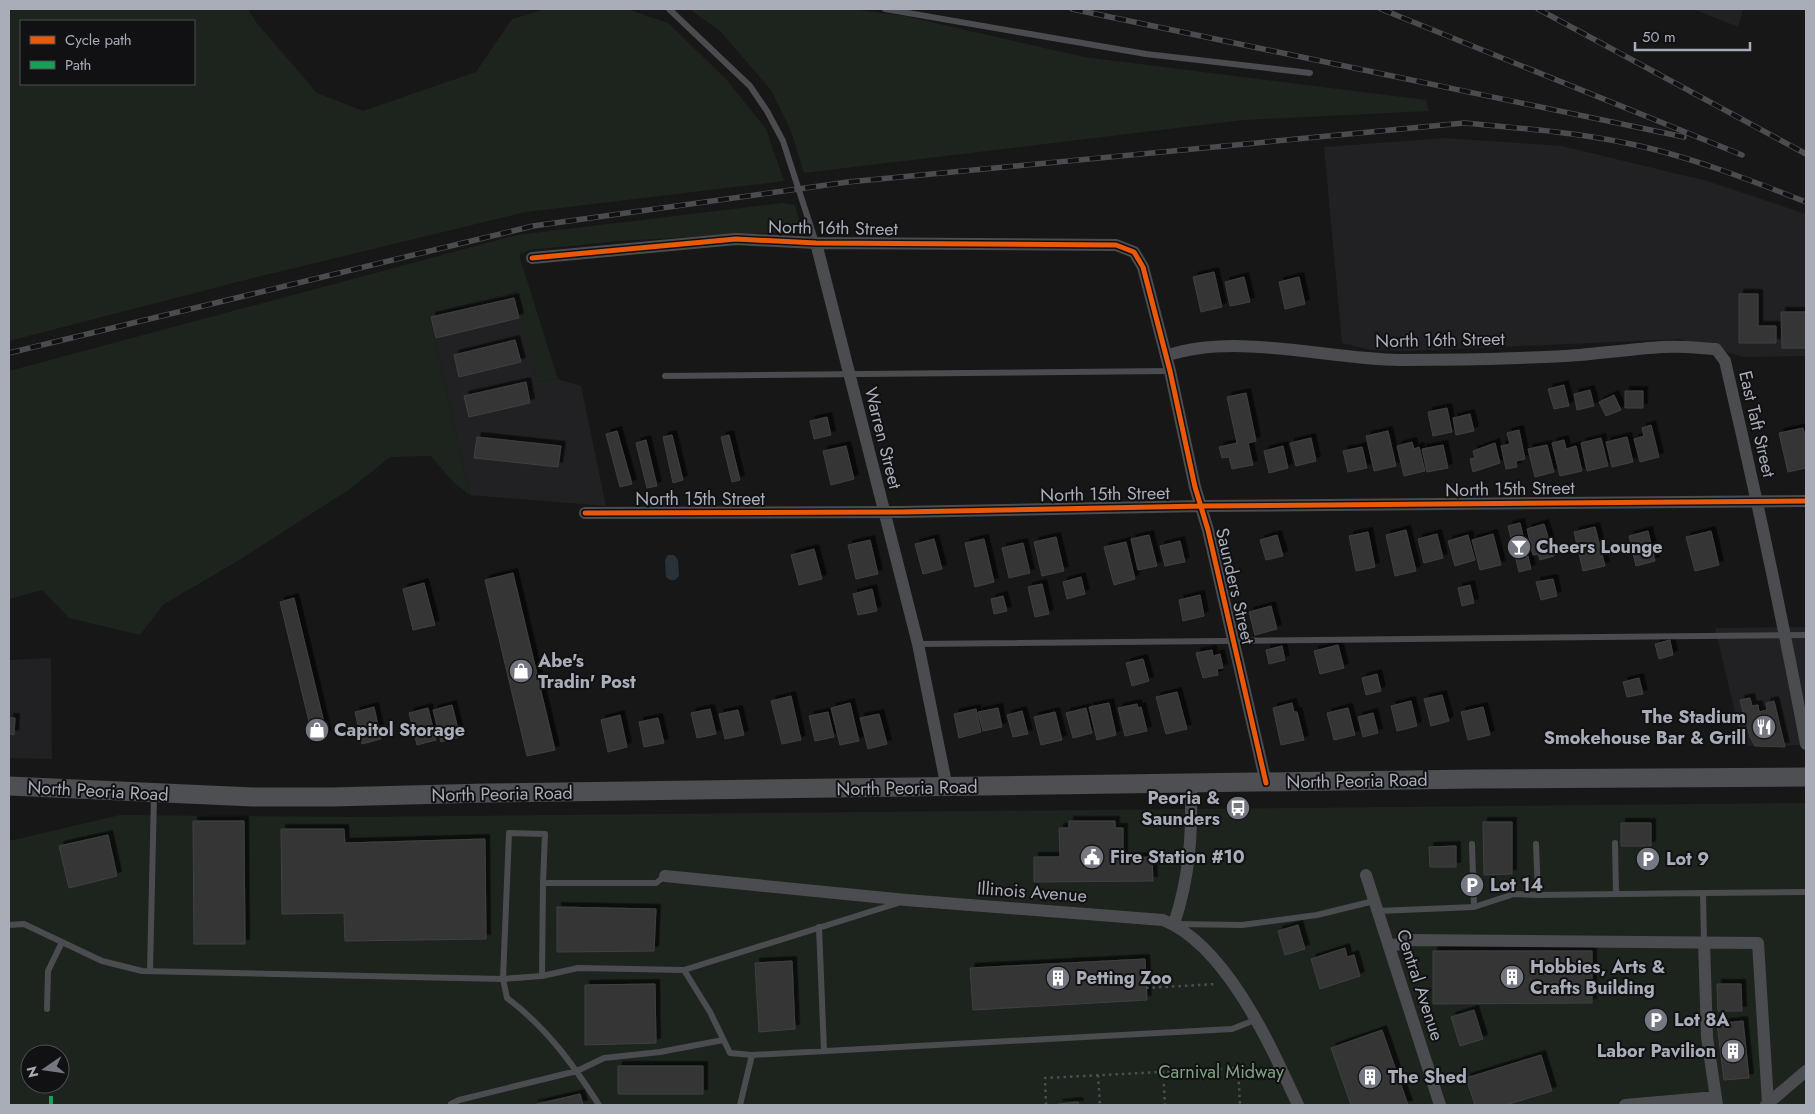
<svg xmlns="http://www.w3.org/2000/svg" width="1815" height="1114" font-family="Jost,sans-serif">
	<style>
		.built { fill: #212123 }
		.green { fill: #1d241e; fill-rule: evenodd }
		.water { fill: #2a3239 }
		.building { fill: #353536; stroke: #3f4043; filter: url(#shadow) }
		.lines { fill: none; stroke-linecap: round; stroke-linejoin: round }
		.path { stroke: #4d4e52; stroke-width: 2.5; stroke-dasharray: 2.5 4; stroke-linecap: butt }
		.service { stroke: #4b4c50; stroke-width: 6 }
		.minor { stroke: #4b4c50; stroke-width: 12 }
		.primary { stroke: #4d4f52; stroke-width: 19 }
		.rail-casing { stroke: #4b4c4f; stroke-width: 5.5 }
		.rail { stroke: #111113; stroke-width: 4; stroke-dasharray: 11; stroke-linecap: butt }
		.quiet { stroke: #1a9f57; stroke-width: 4; stroke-dasharray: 8 4; stroke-linecap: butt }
		.cycleway-casing { stroke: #111113; stroke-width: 8 }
		.cycleway { stroke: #e8590c; stroke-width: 5 }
		.labels { text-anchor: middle; stroke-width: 4; stroke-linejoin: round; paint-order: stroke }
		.street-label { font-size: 18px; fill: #a8adb8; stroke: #111113 }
		.poi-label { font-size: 18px; font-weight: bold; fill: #a8adb8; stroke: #111113; text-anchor: start }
		.park-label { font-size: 18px; fill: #7fa381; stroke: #111113 }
	</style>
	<defs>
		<filter id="shadow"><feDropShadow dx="4.5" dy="-4.5" stdDeviation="0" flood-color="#0009"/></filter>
	</defs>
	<rect width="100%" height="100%" fill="#171717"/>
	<path class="built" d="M1693 9H1743L1738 27Z
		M1445 138 1562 146 1707 181 1806 214V356L1744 357 1680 339 1410 351 1371 350 1342 343 1324 147Z
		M517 292 538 382 558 379 581 386 606 506 470 495 429 314Z
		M1806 627V745L1743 746 1715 628Z
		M51 658 52 759 9 758V660Z"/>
	<path class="green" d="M9 9H248L256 22 317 93 363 111 476 72 512 19 545 9H627L668 23 726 79 766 129 784 181 526 212 249 279 9 341ZM194 21V84H21V21Z
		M689 9H851L905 16 1084 57 1426 100 1429 111 1243 120 804 173 791 131 771 90 720 31Z
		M783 203 795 205 802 231 619 241 529 250 519 255 558 379 538 382 516 292 429 314 470 495 453 482 431 456 390 457 350 489 236 562 164 604 140 635 69 618 42 590 9 599V371L517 235Z
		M1806 803V1105H9V841L120 815 356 817ZM30 1054H60V1084H30Z"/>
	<path class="water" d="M668 555H674L678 560 679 576 675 580H670L666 577 665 560Z"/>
	<path class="building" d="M1214 272 1222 307 1201 312 1193 277Z
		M1244 277 1250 302 1230 306 1225 282Z
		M1299 277 1305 304 1285 309 1279 282Z
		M1739 294H1758V326H1776V343H1739Z
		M514 298 519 318 436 338 431 317Z
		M1781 312H1806V348H1782Z
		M515 340 521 362 459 377 454 355Z
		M526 382 530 403 469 417 464 396Z
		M1564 385 1569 406 1554 409 1548 389Z
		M1590 390 1594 406 1577 410 1574 394Z
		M1625 391H1643V408H1625Z
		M1246 393 1256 441 1248 443 1253 465 1232 469 1229 457 1222 458 1219 447 1237 443 1227 397Z
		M1614 395 1621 410 1606 416 1599 402Z
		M1447 408 1452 432 1433 436 1428 412Z
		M1470 414 1474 431 1456 435 1453 418Z
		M827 417 831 435 814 439 810 421Z
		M1651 425 1659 457 1640 462 1634 439 1644 436 1642 428Z
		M1803 428 1806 441V468L1788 472 1779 433Z
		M1519 430 1525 459 1516 461 1517 467 1506 469 1501 446 1510 444 1507 433Z
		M617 431 632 484 620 487 606 434Z
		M1388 431 1396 466 1374 471 1366 436Z
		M672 435 683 480 673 483 663 437Z
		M729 435 740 480 732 482 721 437Z
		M477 437 561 446 558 467 474 458Z
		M1627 437 1633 462 1612 467 1606 442Z
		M1311 438 1316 461 1296 466 1290 443Z
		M1601 438 1608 466 1587 471 1581 443Z
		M646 440 657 486 647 488 636 443Z
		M1564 440 1566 449 1576 446 1582 471 1560 476 1552 443Z
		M1412 442 1414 449 1419 447 1425 471 1404 476 1397 446Z
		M1495 443 1500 463 1473 472 1470 459 1475 458 1473 451Z
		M1443 445 1448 468 1427 472 1422 449Z
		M1547 445 1554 472 1535 477 1528 449Z
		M846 446 854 479 831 485 823 451Z
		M1283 446 1288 468 1269 473 1264 451Z
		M1362 447 1367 468 1348 472 1343 451Z
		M1520 523 1531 569 1519 572 1508 526Z
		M1544 524 1554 556 1540 560 1538 554 1533 555 1527 529Z
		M1595 527 1605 566 1583 571 1574 532Z
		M1406 530 1416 571 1395 576 1386 535Z
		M1648 531 1655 561 1636 566 1629 536Z
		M1711 531 1719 565 1695 571 1686 537Z
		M1368 532 1375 567 1356 571 1349 536Z
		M1437 534 1443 558 1424 563 1418 539Z
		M1493 534 1501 565 1480 570 1472 540Z
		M1149 535 1157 566 1138 570 1131 539Z
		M1277 535 1283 556 1266 560 1260 540Z
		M1468 535 1475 560 1455 566 1448 541Z
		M1056 537 1064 571 1042 576 1034 542Z
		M934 539 942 569 923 574 915 544Z
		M984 539 994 582 975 587 965 543Z
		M870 540 878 574 856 579 848 545Z
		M1180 541 1185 562 1165 566 1160 546Z
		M1126 542 1135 579 1114 585 1104 547Z
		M1023 543 1030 573 1009 578 1002 548Z
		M814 549 822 579 799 585 791 555Z
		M513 573 555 750 527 756 485 580Z
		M1081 577 1085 594 1067 599 1063 582Z
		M1553 579 1557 596 1541 600 1536 582Z
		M424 583 435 625 413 630 403 589Z
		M1042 584 1049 614 1035 617 1028 587Z
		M1470 585 1474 603 1462 606 1458 588Z
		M872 589 877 611 858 615 853 594Z
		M1200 595 1204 616 1183 621 1179 600Z
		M1003 596 1007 611 994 614 991 599Z
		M294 598 327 735 313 738 280 602Z
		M1271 606 1277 629 1255 635 1249 612Z
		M1670 640 1673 655 1659 659 1655 644Z
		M1338 645 1344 668 1320 674 1314 651Z
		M1282 646 1285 660 1269 664 1266 650Z
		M1212 650 1213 656 1220 654 1223 668 1217 669 1218 675 1203 678 1196 653Z
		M1143 659 1149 681 1132 686 1126 663Z
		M1377 674 1381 691 1366 695 1362 678Z
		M1639 678 1643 694 1627 697 1623 682Z
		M1177 692 1187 729 1166 734 1156 697Z
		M1442 695 1449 721 1431 726 1424 699Z
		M791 696 801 740 782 744 771 701Z
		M1750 698 1752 706 1758 705 1759 712 1767 710 1766 703 1774 701 1785 747 1755 746 1750 737 1740 700Z
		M1411 701 1417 726 1397 731 1391 706Z
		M850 703 859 741 840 745 831 708Z
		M1109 703 1116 735 1097 740 1089 707Z
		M1292 703 1294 712H1297L1304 740 1281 745 1273 708Z
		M1137 704 1138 708 1141 707 1147 731 1125 736 1118 708Z
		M452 705 460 737 441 742 433 710Z
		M374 707 381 739 362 744 355 712Z
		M1483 707 1490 735 1468 740 1461 712Z
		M428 708 436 740 417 745 409 713Z
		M998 708 1002 727 983 731 978 712Z
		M1086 708 1092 733 1073 738 1066 713Z
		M1348 708 1355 735 1334 740 1327 713Z
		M710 709 716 734 697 738 691 713Z
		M976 709 981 732 959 738 954 714Z
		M738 710 744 735 725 739 719 714Z
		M1022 711 1028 734 1013 737 1007 715Z
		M828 712 834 737 815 741 809 716Z
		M1055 712 1062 740 1041 745 1034 717Z
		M1373 713 1378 733 1363 737 1358 717Z
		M879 714 887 744 868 749 860 718Z
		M620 715 627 747 608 752 601 720Z
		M9 718H15L14 735 9 734Z
		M658 718 664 743 644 747 639 722Z
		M193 821H244L245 944H194Z
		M1069 821H1115V828H1123V858L1152 857 1153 881 1034 882V857H1060L1059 828H1069Z
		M1483 822H1512V874L1484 875Z
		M1621 823H1651V846H1621Z
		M281 829H344L345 843 485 839 486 939 345 941 344 913 282 914Z
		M108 835 117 876 69 888 59 846Z
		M1456 846V867H1430L1429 847Z
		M557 907 656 909 654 951 557 952Z
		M1298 925 1305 949 1285 955 1278 931Z
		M1345 948 1347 957 1354 955 1360 976 1320 989 1311 959Z
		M1433 951H1592V1003L1433 1004Z
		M1145 959 1147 1000 973 1010 970 968Z
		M792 961 795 1029 759 1032 755 963Z
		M655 984 656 1043 585 1045V985Z
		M1717 984H1741L1742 1011H1718Z
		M1474 1010 1483 1039 1460 1046 1451 1017Z
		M1743 1021 1749 1078 1724 1080 1717 1024Z
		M1382 1030 1408 1105H1351L1331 1048Z
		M1541 1055 1552 1091 1506 1105H1475L1466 1078Z
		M618 1066H703V1094H618Z
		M580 1094 583 1105H533Z
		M1078 1102 1079 1105H1058V1104Z"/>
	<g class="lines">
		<path class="path" d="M1146 988 1216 984
			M1163 1071 1165 1105
			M1098 1075 1100 1105
			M1046 1105 1045 1078 1238 1068 1240 1105"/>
		<path class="service" d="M669 9 750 86 767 111 783 141 816 243
			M885 9 1146 54 1310 73
			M665 376 1170 371
			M918 644 1806 635
			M1615 843 1616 894
			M1536 844 1538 895 1703 893 1704 942
			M543 883 545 834 509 833 503 979 507 998C547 1028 572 1063 599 1105
			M1703 893 1806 892
			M1474 907 1514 894 1538 895
			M1378 911 1474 907 1472 844
			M1176 924 1242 925 1317 915 1374 901
			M9 925 24 924 102 961 142 971 503 979 542 976 578 968 684 970
			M819 927 824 1051
			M150 971 154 795
			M542 976 543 883H656L665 876
			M47 1009 48 971 62 942
			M752 1055 730 1053 710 1012 684 970 898 903
			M451 1104 459 1100 577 1071 604 1058 660 1052 723 1040
			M740 1105 752 1055 1232 1029 1255 1020"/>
		<path class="minor" d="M816 243 918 644 947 788
			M532 258 736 239 816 243 1116 245 1134 252 1143 267 1170 371 1195 487 1208 530 1266 783
			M1166 356C1235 332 1326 359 1399 360 1454 360 1510 359 1565 356 1598 354 1630 349 1663 347 1681 346 1699 348 1716 349L1725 361C1755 489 1782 616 1806 744
			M585 513 901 512 1202 506 1806 501
			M1366 875 1440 1105
			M665 876 906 900 1163 920C1226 945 1271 1046 1298 1105
			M1174 924C1190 875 1192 836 1191 785
			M1704 942 1707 1037 1717 1105
			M1390 947 1409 940 1758 943 1768 1103
			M1625 1105 1716 1097
			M1766 1105 1806 1071"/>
		<path class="primary" d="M9 786 253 797H332L486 793 1475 779 1806 777"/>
		<g class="rail-casing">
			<path id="rail" d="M1072 9 1684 137
				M1381 9 1742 155
				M1538 9 1806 154
				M9 353 533 226 848 182 1464 123C1518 128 1573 132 1626 143 1686 155 1750 180 1806 202"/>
		</g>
		<use href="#rail" class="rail"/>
		<path class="quiet" d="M51 1084V1105"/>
		<g class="cycleway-casing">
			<path id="cycleway" d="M532 258 736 239 816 243 1116 245 1134 252 1143 267 1170 371 1195 487 1208 530 1266 783
				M585 513 901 512 1202 506 1806 501"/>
		</g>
		<use href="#cycleway" class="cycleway"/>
	</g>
	<defs>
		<g id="bar-disc" transform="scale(1.25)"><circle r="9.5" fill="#757880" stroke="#111113"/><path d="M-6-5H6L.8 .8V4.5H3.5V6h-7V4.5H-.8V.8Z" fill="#fff"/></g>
		<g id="shop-disc" transform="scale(1.25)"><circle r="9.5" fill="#757880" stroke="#111113"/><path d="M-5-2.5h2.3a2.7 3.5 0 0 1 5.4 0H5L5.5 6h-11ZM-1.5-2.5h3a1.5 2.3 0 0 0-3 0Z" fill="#fff"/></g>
		<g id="restaurant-disc" transform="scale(1.25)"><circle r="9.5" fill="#757880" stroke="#111113"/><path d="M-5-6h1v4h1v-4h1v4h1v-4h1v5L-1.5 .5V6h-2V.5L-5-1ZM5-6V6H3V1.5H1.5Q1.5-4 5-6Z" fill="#fff"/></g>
		<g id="bus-disc" transform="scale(1.25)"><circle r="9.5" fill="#757880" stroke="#111113"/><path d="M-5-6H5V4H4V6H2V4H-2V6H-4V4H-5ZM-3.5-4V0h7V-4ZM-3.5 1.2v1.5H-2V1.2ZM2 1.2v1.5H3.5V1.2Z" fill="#fff"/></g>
		<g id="civic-disc" transform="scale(1.25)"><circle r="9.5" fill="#757880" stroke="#111113"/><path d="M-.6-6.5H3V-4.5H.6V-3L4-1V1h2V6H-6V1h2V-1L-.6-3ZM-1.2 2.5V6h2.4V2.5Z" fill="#fff"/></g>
		<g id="parking-disc" transform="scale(1.25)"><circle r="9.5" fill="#757880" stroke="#111113"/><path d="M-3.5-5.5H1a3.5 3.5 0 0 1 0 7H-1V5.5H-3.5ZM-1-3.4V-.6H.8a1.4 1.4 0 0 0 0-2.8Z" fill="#fff"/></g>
		<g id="building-disc" transform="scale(1.25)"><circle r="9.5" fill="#757880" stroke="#111113"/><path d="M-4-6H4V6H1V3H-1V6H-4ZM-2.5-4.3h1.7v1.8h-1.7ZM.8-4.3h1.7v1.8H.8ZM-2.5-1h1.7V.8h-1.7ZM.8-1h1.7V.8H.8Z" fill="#fff"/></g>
	</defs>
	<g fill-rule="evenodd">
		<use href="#bar-disc" x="1519" y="547"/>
		<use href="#shop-disc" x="521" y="671"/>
		<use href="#restaurant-disc" x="1764" y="727"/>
		<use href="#shop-disc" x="317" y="730"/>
		<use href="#bus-disc" x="1238" y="808"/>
		<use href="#civic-disc" x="1092" y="857"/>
		<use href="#parking-disc" x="1648" y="859"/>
		<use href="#parking-disc" x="1472" y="885"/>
		<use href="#building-disc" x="1512" y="977"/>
		<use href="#building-disc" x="1058" y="978"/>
		<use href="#parking-disc" x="1656" y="1020"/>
		<use href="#building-disc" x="1733" y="1051"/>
		<use href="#building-disc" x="1370" y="1077"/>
	</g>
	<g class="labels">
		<g class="street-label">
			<text transform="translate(833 228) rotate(1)" y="6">North 16th Street</text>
			<text transform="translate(1440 340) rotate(-1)" y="6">North 16th Street</text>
			<text transform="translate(1757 424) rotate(77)" y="6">East Taft Street</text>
			<text transform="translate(883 438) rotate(76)" y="6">Warren Street</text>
			<text transform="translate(1510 489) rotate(-1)" y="6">North 15th Street</text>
			<text transform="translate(1105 494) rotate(-1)" y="6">North 15th Street</text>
			<text x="700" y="505">North 15th Street</text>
			<text transform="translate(1235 586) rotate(77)" y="6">Saunders Street</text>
			<text transform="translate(1357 781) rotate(-1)" y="6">North Peoria Road</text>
			<text transform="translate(907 788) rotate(-1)" y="6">North Peoria Road</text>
			<text transform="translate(98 791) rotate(3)" y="6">North Peoria Road</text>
			<text transform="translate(502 794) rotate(-1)" y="6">North Peoria Road</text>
			<text transform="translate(1032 892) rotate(4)" y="6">Illinois Avenue</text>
			<text transform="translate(1420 985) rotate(72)" y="6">Central Avenue</text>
		</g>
		<g class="poi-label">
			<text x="1536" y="553">Cheers Lounge</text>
			<text x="538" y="667">Abe's<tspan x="538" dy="21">Tradin' Post</tspan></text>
			<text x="1746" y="723" text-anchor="end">The Stadium<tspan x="1746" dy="21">Smokehouse Bar &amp; Grill</tspan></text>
			<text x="334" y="736">Capitol Storage</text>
			<text x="1220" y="804" text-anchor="end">Peoria &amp;<tspan x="1220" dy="21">Saunders</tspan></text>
			<text x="1110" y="863">Fire Station #10</text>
			<text x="1666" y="865">Lot 9</text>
			<text x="1490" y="891">Lot 14</text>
			<text x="1530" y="973">Hobbies, Arts &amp;<tspan x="1530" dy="21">Crafts Building</tspan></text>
			<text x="1076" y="984">Petting Zoo</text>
			<text x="1674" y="1026">Lot 8A</text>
			<text x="1716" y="1057" text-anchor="end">Labor Pavilion</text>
			<text x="1388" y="1083">The Shed</text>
		</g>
		<g class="park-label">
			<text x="1221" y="1078">Carnival Midway</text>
		</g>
	</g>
	<rect width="1815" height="1114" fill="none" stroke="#a8adb8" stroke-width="20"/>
	<rect x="20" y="20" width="175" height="65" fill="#111113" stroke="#4d4f55"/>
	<rect x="30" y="36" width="25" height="8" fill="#e8590c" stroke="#4d4f55"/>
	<text x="65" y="45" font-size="15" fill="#a8adb8">Cycle path</text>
	<rect x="30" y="61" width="25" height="8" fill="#1a9f57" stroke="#4d4f55"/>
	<text x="65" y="70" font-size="15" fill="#a8adb8">Path</text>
	<g transform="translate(45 1069) rotate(257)"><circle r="24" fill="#111113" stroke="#4d4f55"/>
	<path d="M0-4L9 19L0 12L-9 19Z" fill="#757880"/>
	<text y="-8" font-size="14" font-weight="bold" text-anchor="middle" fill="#a8adb8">N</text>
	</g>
	<path d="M1635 42v8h115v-8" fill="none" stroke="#a8adb8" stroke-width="2.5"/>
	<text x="1642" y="42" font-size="15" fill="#a8adb8" stroke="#111113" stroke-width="4" paint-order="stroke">50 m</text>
</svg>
